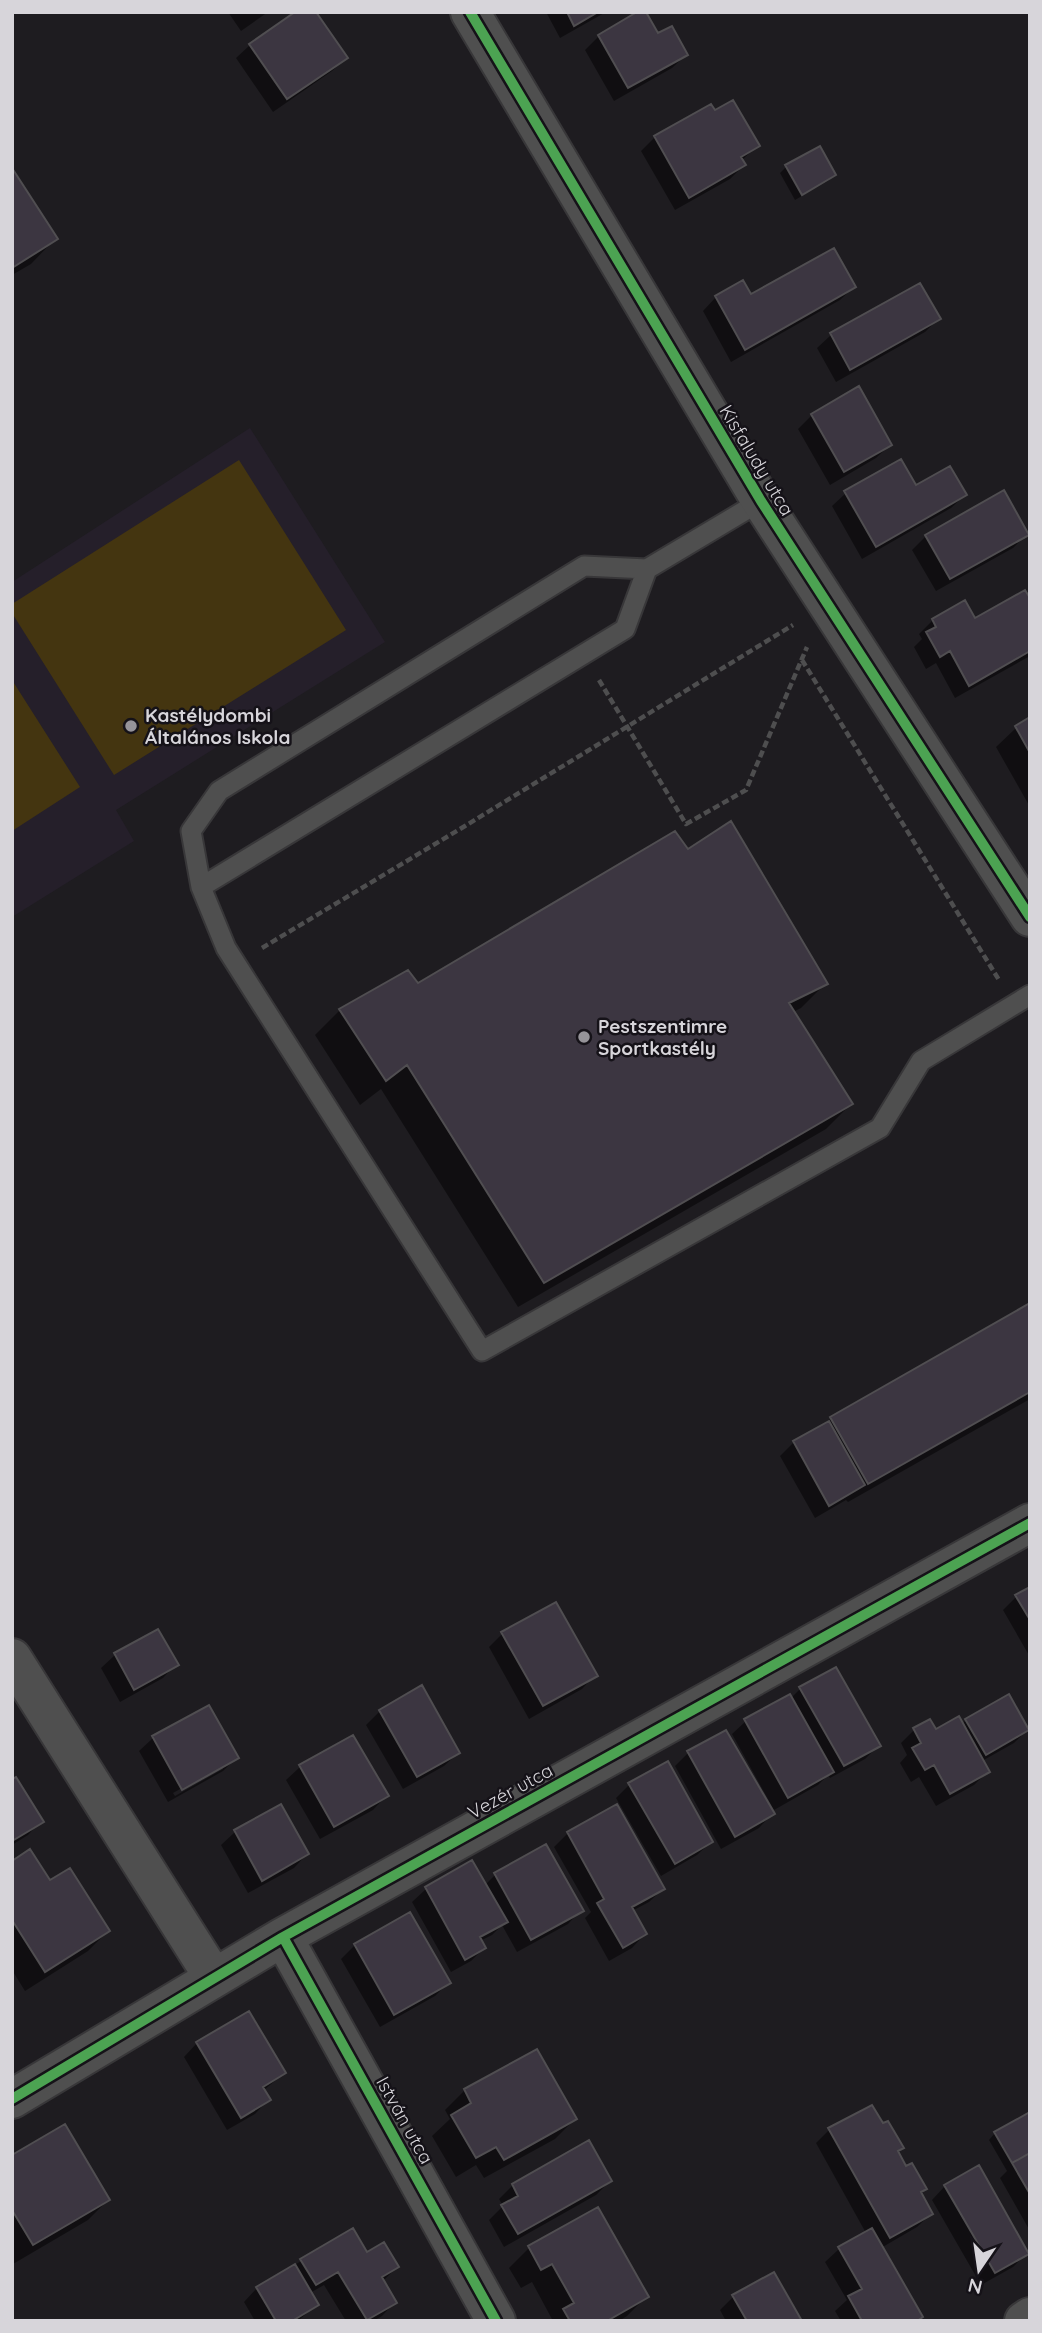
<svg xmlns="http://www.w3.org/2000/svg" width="1042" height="2333" font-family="Quicksand,sans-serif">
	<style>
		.built { fill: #251f2a }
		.green { fill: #443510 }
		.shadow { fill: #0007; fill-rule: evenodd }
		.building { fill: #3c3641; stroke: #504e51; stroke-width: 2 }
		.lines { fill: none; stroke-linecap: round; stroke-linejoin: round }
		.service-casing { stroke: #383739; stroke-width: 23 }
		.minor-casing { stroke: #383739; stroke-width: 42 }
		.tertiary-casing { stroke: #383739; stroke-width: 42 }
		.path { stroke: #4e4e4f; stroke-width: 4.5; stroke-dasharray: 7 3.5; stroke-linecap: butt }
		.service { stroke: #4f4f4f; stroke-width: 19 }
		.minor { stroke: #4f4f4f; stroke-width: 38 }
		.tertiary { stroke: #4f4f4f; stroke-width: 38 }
		.cycleway-casing { stroke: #151218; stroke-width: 15 }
		.cycleway { stroke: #4ca352; stroke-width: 10 }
		.poi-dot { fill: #969499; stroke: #151218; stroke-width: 2.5 }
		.labels { text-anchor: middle; stroke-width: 5; stroke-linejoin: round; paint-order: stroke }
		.street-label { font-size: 19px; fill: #d7d5da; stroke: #151218 }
		.poi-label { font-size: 19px; font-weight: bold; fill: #d7d5da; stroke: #151218; text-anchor: start }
	</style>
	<rect width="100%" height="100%" fill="#1e1c20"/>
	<path class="built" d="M250 428 385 642 116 810 134 841 12 917V582Z"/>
	<path class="green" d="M239 460 346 630 114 775 12 613V604Z
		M12 680 80 787 12 831Z"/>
	<path class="shadow" d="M228 12H268L241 31Z
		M546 12H606L560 38Z
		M641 12 657 36 686 55 672 68 614 101 585 50 599 36Z
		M250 45 346 58 332 71 273 112 236 58Z
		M714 112 757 146 741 161 744 165 730 179 675 210 641 151 655 137Z
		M786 167 834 175 828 181 795 200 780 173Z
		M12 171 55 239 31 264 12 275Z
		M920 286 939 318 925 332 836 382 817 348 831 335Z
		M854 287 840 300 731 362 703 311 716 297Z
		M812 415 890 445 876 458 830 485 798 429Z
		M915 487 965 495 951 508 862 559 832 506 846 493Z
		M1027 534 1013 548 936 591 912 550 926 536Z
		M1030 601V656L955 698 936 663 926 669 914 647 922 639 919 634 933 620H975Z
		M1030 719V807L996 747 1016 728Z
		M687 851 826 983 801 1008 793 1012 851 1104 826 1129 518 1307 381 1089 360 1105 315 1035 340 1010 417 985Z
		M1030 1305V1399L848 1502 846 1500 815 1518 780 1456 794 1442 824 1425 831 1418Z
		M1030 1589V1657L1003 1610 1016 1597Z
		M157 1631 176 1664 163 1678 120 1702 101 1668 115 1655Z
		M502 1634 595 1675 582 1689 529 1719 489 1647Z
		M800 1689 878 1746 865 1759 830 1778 828 1775 818 1785 774 1810 732 1734 746 1721 791 1698Z
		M208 1707 237 1757 223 1771 168 1802 139 1751 153 1738ZM223 1765V1769L175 1796 173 1793Z
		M380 1711 458 1753 444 1766 403 1789 366 1725Z
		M966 1720 1027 1730 1014 1743 982 1761 988 1771 974 1785 936 1806 919 1777 911 1782 900 1763 907 1755 901 1743 914 1730 935 1732 961 1725Z
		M688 1753 772 1814 759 1828 721 1849 675 1766Z
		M300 1767 386 1796 373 1810 320 1839 286 1780Z
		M12 1781 41 1821 28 1835 12 1845Z
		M629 1785 711 1842 697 1855 661 1876 616 1798Z
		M280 1806 307 1854 294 1868 248 1893 221 1845 235 1832Z
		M568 1833 663 1889 649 1902 632 1911 645 1934 632 1948 609 1961 585 1918 591 1912 554 1847Z
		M12 1863 49 1883 108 1931 88 1951 25 1991 12 1970Z
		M472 1863 485 1885 495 1875 581 1910 568 1924 517 1952 502 1925 492 1935 480 1941 484 1948 471 1961 451 1972 412 1902 426 1889Z
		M410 1914 449 1982 435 1996 380 2027 341 1959 355 1945Z
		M197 2043 284 2073 263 2091 268 2100 255 2114 227 2130 184 2057Z
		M465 2090 575 2119 555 2139 484 2178 476 2165 456 2177 432 2136 450 2119 445 2110Z
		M1030 2114V2231L1000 2178 1007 2171 989 2140 995 2133Z
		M829 2130 902 2148 897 2153 906 2168 925 2189 920 2193 931 2214 917 2227 881 2248 917 2321H841L835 2311 847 2300 825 2262 839 2249 866 2233 816 2143Z
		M589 2143 610 2181 596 2195 504 2247 489 2220 503 2206 499 2199 513 2185Z
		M12 2157 108 2200 88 2220 13 2264Z
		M945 2186 1027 2253 1013 2267 981 2285 932 2200Z
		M352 2230 366 2254 397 2267 383 2281 395 2302 382 2316 373 2321H346L324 2285 310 2293 316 2305 298 2321H255L244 2302 257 2288Z
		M529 2248 647 2296 627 2316 619 2321H553L532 2282 521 2288 509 2268Z
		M734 2296 800 2321H726L720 2310Z"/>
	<path class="building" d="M295 12H316L348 58 287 99 249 44Z
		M567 12H598L574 26Z
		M637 12H646L658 33 672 26 688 55 628 88 598 35Z
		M733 100 760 146 741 157 746 165 689 198 654 136 711 104 715 110Z
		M820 146 836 175 802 195 785 165Z
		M12 168 58 239 12 268Z
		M834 248 856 287 745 350 715 296 743 280 751 294Z
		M920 283 941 319 850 370 830 333Z
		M859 386 892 445 844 472 811 414Z
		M901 459 916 485 950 466 967 495 876 547 844 491Z
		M1004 490 1029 535 950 579 925 535Z
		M1025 590 1030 598V651L969 686 950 651 940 657 926 632 936 627 932 619 965 600 975 618Z
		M1030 717V753L1015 726Z
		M731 821 828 984 789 1003 853 1104 544 1283 407 1065 386 1081 339 1009 408 970 418 983 675 831 688 849Z
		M1030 1303V1392L868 1484 830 1417Z
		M829 1421 865 1485 829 1506 793 1441Z
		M1030 1587V1620L1015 1595Z
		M556 1602 598 1676 543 1706 501 1632Z
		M158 1629 179 1665 134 1690 114 1653Z
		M836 1667 881 1746 844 1766 799 1687Z
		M422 1685 460 1753 417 1777 379 1710Z
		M790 1694 834 1772 788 1798 744 1719Z
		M1009 1694 1029 1730 986 1755 965 1719Z
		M209 1705 239 1758 182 1790 152 1736Z
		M959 1716 990 1772 950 1794 934 1765 925 1770 912 1748 921 1743 913 1728 930 1719 936 1729Z
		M726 1730 775 1814 735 1837 687 1751Z
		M353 1735 389 1796 334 1827 299 1765Z
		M668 1761 713 1842 675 1864 628 1783Z
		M16 1777 44 1822 12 1841V1779Z
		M281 1804 309 1854 262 1881 234 1830Z
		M617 1804 665 1889 632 1907 647 1934 623 1948 597 1903 604 1899 567 1832Z
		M546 1844 584 1911 531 1940 494 1873Z
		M30 1849 50 1880 70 1868 110 1931 45 1972 12 1920V1861Z
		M472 1860 508 1922 480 1937 486 1948 465 1960 425 1887Z
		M410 1912 451 1983 394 2015 354 1944Z
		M249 2011 286 2073 263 2087 271 2100 241 2118 196 2042Z
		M537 2049 577 2119 504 2160 496 2147 476 2158 451 2115 471 2103 464 2089Z
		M872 2105 883 2123 888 2121 904 2148 898 2151 906 2166 912 2163 927 2189 921 2192 933 2214 890 2238 828 2128Z
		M1030 2112V2153L1012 2163 994 2132Z
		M65 2124 110 2200 33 2245 12 2210V2155Z
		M589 2140 612 2181 518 2234 501 2205 518 2196 512 2184Z
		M1030 2153V2194L1012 2163Z
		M979 2165 1029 2254 995 2273 944 2185Z
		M598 2207 649 2297 607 2321H570L563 2309 574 2303 552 2264 541 2270 528 2246Z
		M353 2228 367 2252 384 2242 399 2267 382 2277 397 2303 367 2320 338 2272 316 2285 300 2259Z
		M872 2228 923 2317 917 2321H862L848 2296 862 2289 838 2247Z
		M295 2264 319 2305 292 2321H276L256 2287Z
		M774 2272 802 2321H747L732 2295Z"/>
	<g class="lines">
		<g class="service-casing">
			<path id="service" d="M761 501 647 569 584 566 219 791 191 831 201 887 226 948 482 1351 880 1128 921 1061 1030 995
				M201 887 625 629 647 569"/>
		</g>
		<g class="minor-casing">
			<path id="minor" d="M12 1658 214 1978
				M283 1937 496 2321
				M12 2099 283 1937 1030 1523
				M1024 2321 1030 2317"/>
		</g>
		<g class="tertiary-casing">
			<path id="tertiary" d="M470 12 761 501 1030 917"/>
		</g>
		<path class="path" d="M802 660 999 980
			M599 680 686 824 746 790 807 647
			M262 948 465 826 793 625"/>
		<use href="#service" class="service"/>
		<use href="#minor" class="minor"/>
		<use href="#tertiary" class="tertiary"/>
		<g class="cycleway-casing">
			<path id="cycleway" d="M470 12 761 501 1030 917
				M283 1937 496 2321
				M12 2099 283 1937 1030 1523"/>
		</g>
		<use href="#cycleway" class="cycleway"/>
	</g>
	<g class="poi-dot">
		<circle cx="131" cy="726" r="7"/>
		<circle cx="584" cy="1037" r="7"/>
	</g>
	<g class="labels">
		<g class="street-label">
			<text transform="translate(757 460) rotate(59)" y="7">Kisfaludy utca</text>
			<text transform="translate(510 1791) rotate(-29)" y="7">Vezér utca</text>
			<text transform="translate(405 2120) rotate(61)" y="7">István utca</text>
		</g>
		<g class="poi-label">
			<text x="145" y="722">Kastélydombi<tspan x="145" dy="22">Általános Iskola</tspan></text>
			<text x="598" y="1033">Pestszentimre<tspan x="598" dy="22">Sportkastély</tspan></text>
		</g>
	</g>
	<rect width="1042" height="2333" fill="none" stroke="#d7d5da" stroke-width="28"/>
	<g transform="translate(979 2270) rotate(193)" stroke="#151218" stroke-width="5" paint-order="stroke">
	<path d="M0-5L12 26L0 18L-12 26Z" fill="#d7d5da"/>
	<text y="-10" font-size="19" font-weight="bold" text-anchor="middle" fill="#d7d5da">N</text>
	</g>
</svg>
